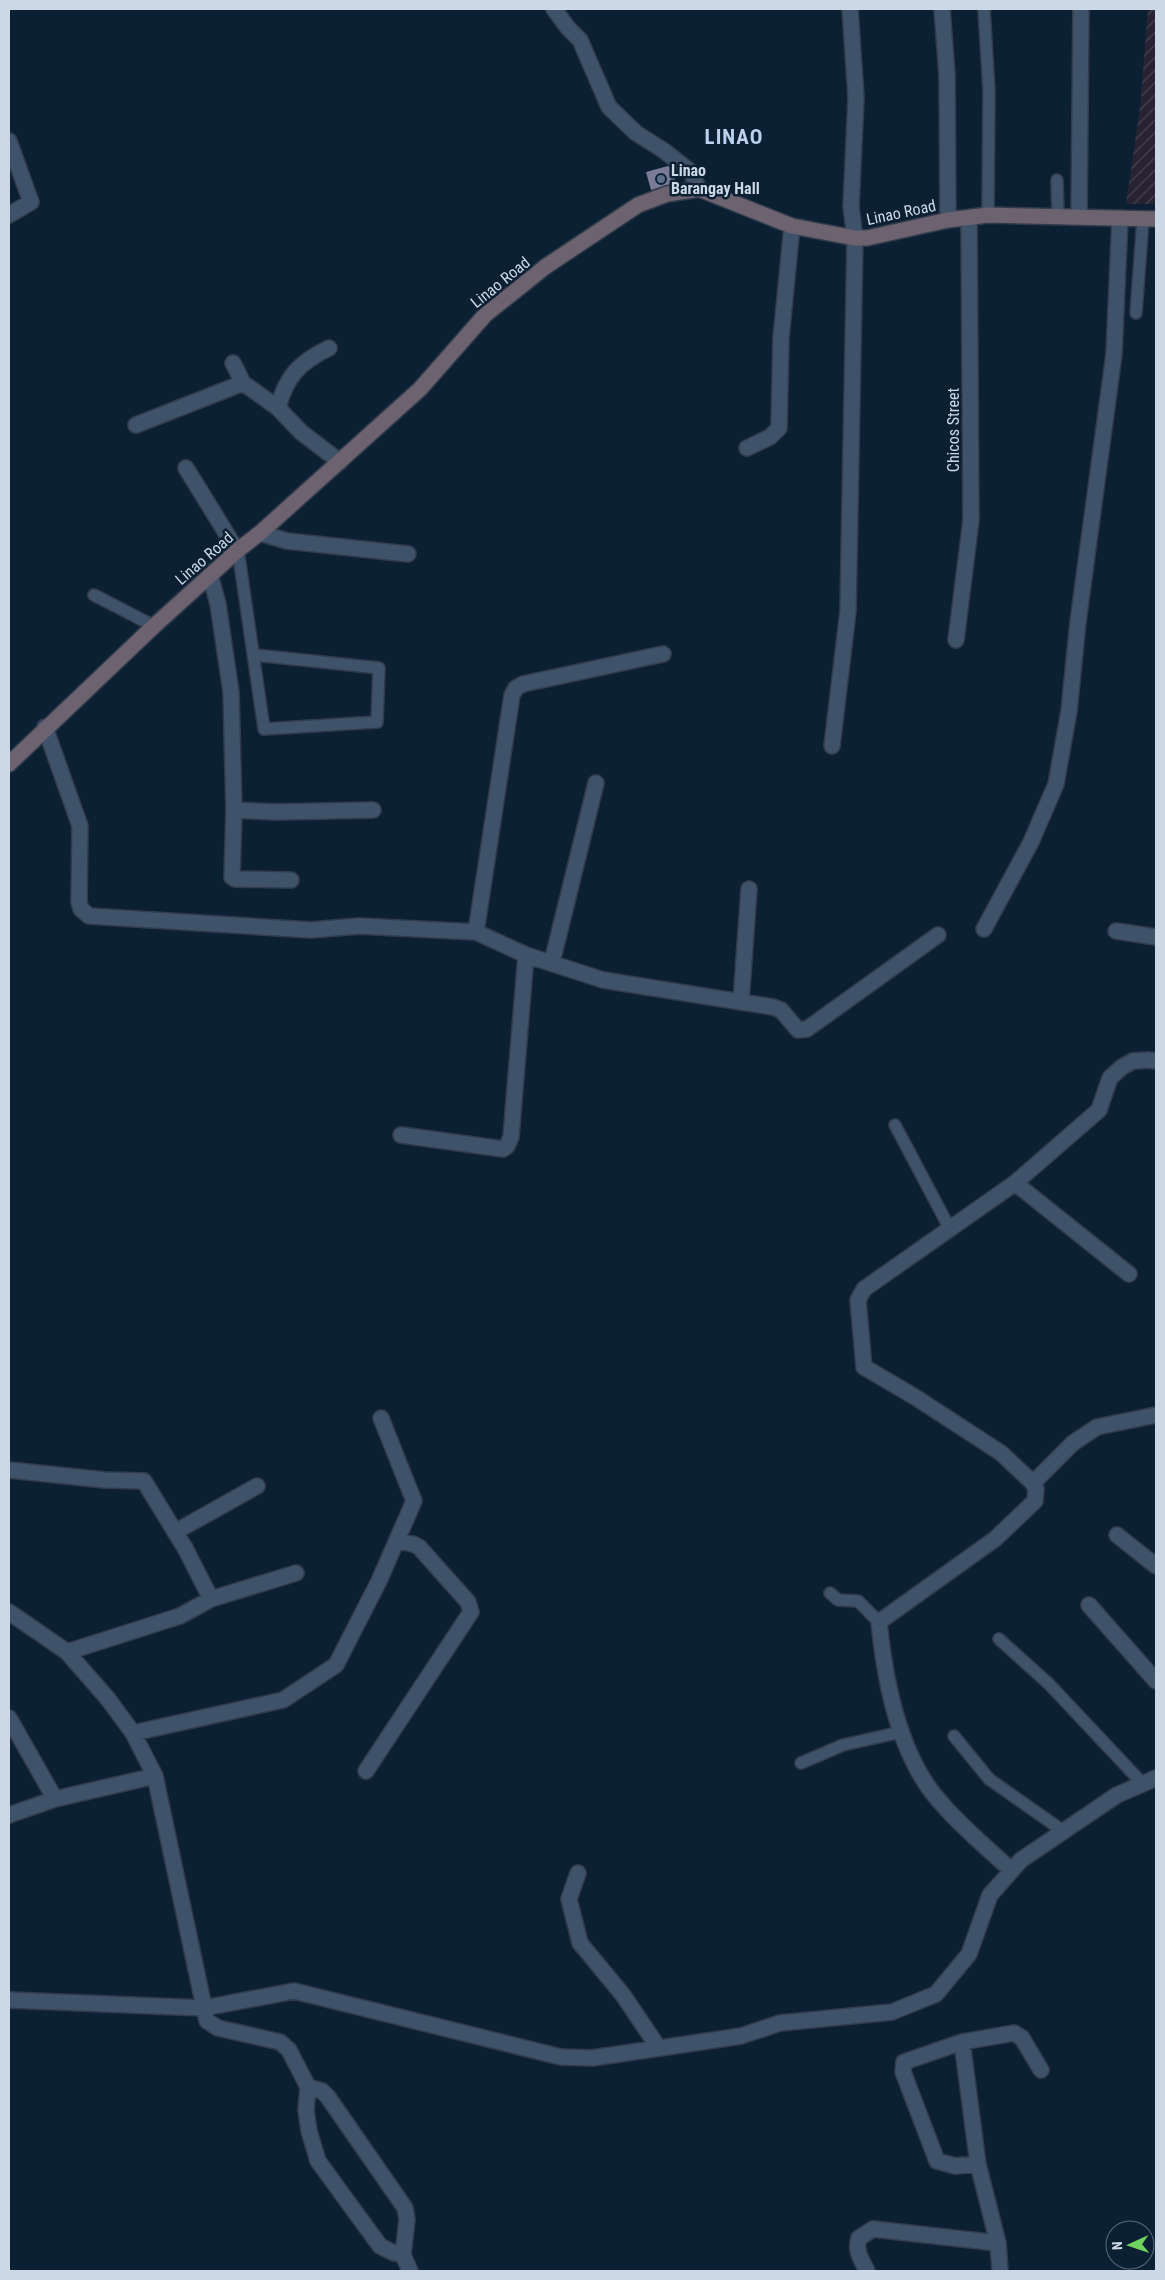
<svg xmlns="http://www.w3.org/2000/svg" width="1165" height="2280" font-family="'Roboto Condensed',sans-serif">
	<style>
		.industrial { fill: url(#industrial-furrows) }
		.building { fill: #7b7b99 }
		.lines { fill: none; stroke-linecap: round; stroke-linejoin: round }
		.lane-casing { stroke: #313b4b; stroke-width: 14 }
		.street-casing { stroke: #313b4b; stroke-width: 18 }
		.secondary-casing { stroke: #313b4b; stroke-width: 18 }
		.lane { stroke: #3e536a; stroke-width: 11 }
		.street { stroke: #3e536a; stroke-width: 15 }
		.secondary { stroke: #6d6370; stroke-width: 15 }
		.service-dot { fill: #5c6f8a; stroke: #0c2033; stroke-width: 2 }
		.labels { text-anchor: middle; stroke-width: 5; stroke-linejoin: round; paint-order: stroke }
		.poi-label { font-size: 16px; font-weight: bold; fill: #ccd8e6; stroke: #0c2033; text-anchor: start }
		.street-label { font-size: 16px; fill: #ccd8e6; stroke: #0c2033 }
		.district-label { font-size: 21px; font-weight: bold; letter-spacing: 1px; fill: #bad2ed; stroke: #0c2033 }
	</style>
	<defs>
		<pattern id="industrial-furrows" width="10" height="10" patternUnits="userSpaceOnUse" patternTransform="scale(1.25)"><rect width="10" height="10" fill="#282333"/><path d="M-1 1l2-2M0 10L10 0M9 11l2-2" fill="none" stroke="#464251"/></pattern>
	</defs>
	<rect width="100%" height="100%" fill="#0c2033"/>
	<path class="industrial" d="M1148 9H1156V204H1126L1140 108Z"/>
	<path class="building" d="M668 166 672 169 676 183 651 190 646 172Z"/>
	<g class="lines">
		<g class="lane-casing">
			<path id="lane" d="M984 9 989 91 988 215
				M1057 180 1058 215
				M1136 313 1143 219
				M238 550 264 729 377 722 379 668 255 655
				M94 595 154 626
				M895 1125 950 1229
				M830 1593 838 1600 858 1601 879 1622
				M999 1639 1049 1684 1143 1784
				M954 1736 989 1779 1063 1831
				M801 1763 843 1745 901 1732"/>
		</g>
		<g class="street-casing">
			<path id="street" d="M554 9 568 28 580 40 609 107 636 133 663 150 691 172 699 189
				M942 9 947 75 948 220
				M9 141 31 202 9 215
				M1079 215 1081 9
				M233 363 243 383 278 408 301 432 340 462
				M278 408C286 376 300 362 329 348
				M136 425 243 383
				M747 448 770 437 779 428 781 338 792 226
				M186 468 231 541 238 550
				M260 533 287 541 408 554
				M210 575 218 604 231 692 234 810 277 812 373 810
				M956 640 971 520 969 218
				M45 727 80 826 79 902 81 909 89 916 311 930 359 926 476 932 526 955 603 980 773 1007 781 1010 798 1030 807 1029 938 935
				M832 746 848 611 855 238 851 207 856 97 850 9
				M234 810 232 877 235 879 291 880
				M984 929 1031 842 1056 784 1069 711 1078 622 1114 354 1120 218
				M1116 931 1156 937
				M476 932 512 695 516 688 523 684 663 654
				M552 962 596 783
				M741 1002 749 889
				M401 1135 503 1149 507 1146 511 1137 526 955
				M1015 1183 1099 1110 1110 1078 1122 1067 1133 1061 1148 1060 1156 1061
				M9 1470 105 1480 144 1481 185 1548 211 1599
				M1033 1483 1073 1443 1097 1427 1156 1415
				M175 1532 257 1486
				M1117 1535 1156 1566
				M1089 1605 1156 1681
				M9 1612 67 1652 108 1699 133 1733 155 1776 207 2021 218 2028 280 2042 289 2050 308 2087 306 2110 309 2131 318 2161 380 2246 394 2253 403 2255
				M67 1652 180 1616 211 1599 296 1573
				M9 1718 55 1799
				M133 1733 283 1700 336 1665 379 1581 414 1501 381 1418
				M366 1771 471 1612 468 1602 419 1547 413 1544 397 1541
				M9 1815 55 1799 155 1776
				M1011 1870C988 1849 963 1828 942 1804 899 1758 885 1682 879 1622L995 1539 1035 1501 1036 1489 1033 1483 1001 1453 915 1397 864 1367 858 1300 864 1289 1015 1183 1129 1274
				M578 1873 569 1899 580 1943 623 1995 658 2047
				M9 2000 204 2008 294 1991 561 2057 592 2058 741 2036 780 2023 892 2012 936 1994 969 1954 990 1895 1021 1860 1117 1795 1156 1778
				M962 2042 978 2164 998 2243 1000 2271
				M308 2087 322 2091 328 2097 405 2208 407 2219 403 2255 410 2271
				M978 2164 955 2166 937 2161 903 2072 904 2062 962 2042 1014 2033 1022 2038 1041 2070
				M867 2271C861 2259 855 2251 859 2238L873 2229 998 2243"/>
		</g>
		<g class="secondary-casing">
			<path id="secondary" d="M9 764 154 626 238 550 260 533 420 389 485 315 545 267 638 205 667 194 699 189 792 226 855 238H867L948 220 988 215 1156 219"/>
		</g>
		<use href="#lane" class="lane"/>
		<use href="#street" class="street"/>
		<use href="#secondary" class="secondary"/>
	</g>
	<circle class="service-dot" cx="661" cy="179" r="5"/>
	<g class="labels">
		<g class="poi-label">
			<text x="671" y="176">Linao<tspan x="671" dy="18">Barangay Hall</tspan></text>
		</g>
		<g class="street-label">
			<text transform="translate(901 212) rotate(-12)" y="6">Linao Road</text>
			<text transform="translate(500 282) rotate(-39)" y="6">Linao Road</text>
			<text transform="translate(953 430) rotate(-90)" y="6">Chicos Street</text>
			<text transform="translate(204 558) rotate(-41)" y="6">Linao Road</text>
		</g>
		<g class="district-label">
			<text x="734" y="144">LINAO</text>
		</g>
	</g>
	<rect width="1165" height="2280" fill="none" stroke="#ccd8e6" stroke-width="20"/>
	<g transform="translate(1130 2245) rotate(267)"><circle r="24" fill="#0c2033" stroke="#596a7b"/>
	<path d="M0-4L9 19L0 12L-9 19Z" fill="#6fd35f"/>
	<text y="-8" font-size="14" font-weight="bold" text-anchor="middle" fill="#ccd8e6">N</text>
	</g>
</svg>
